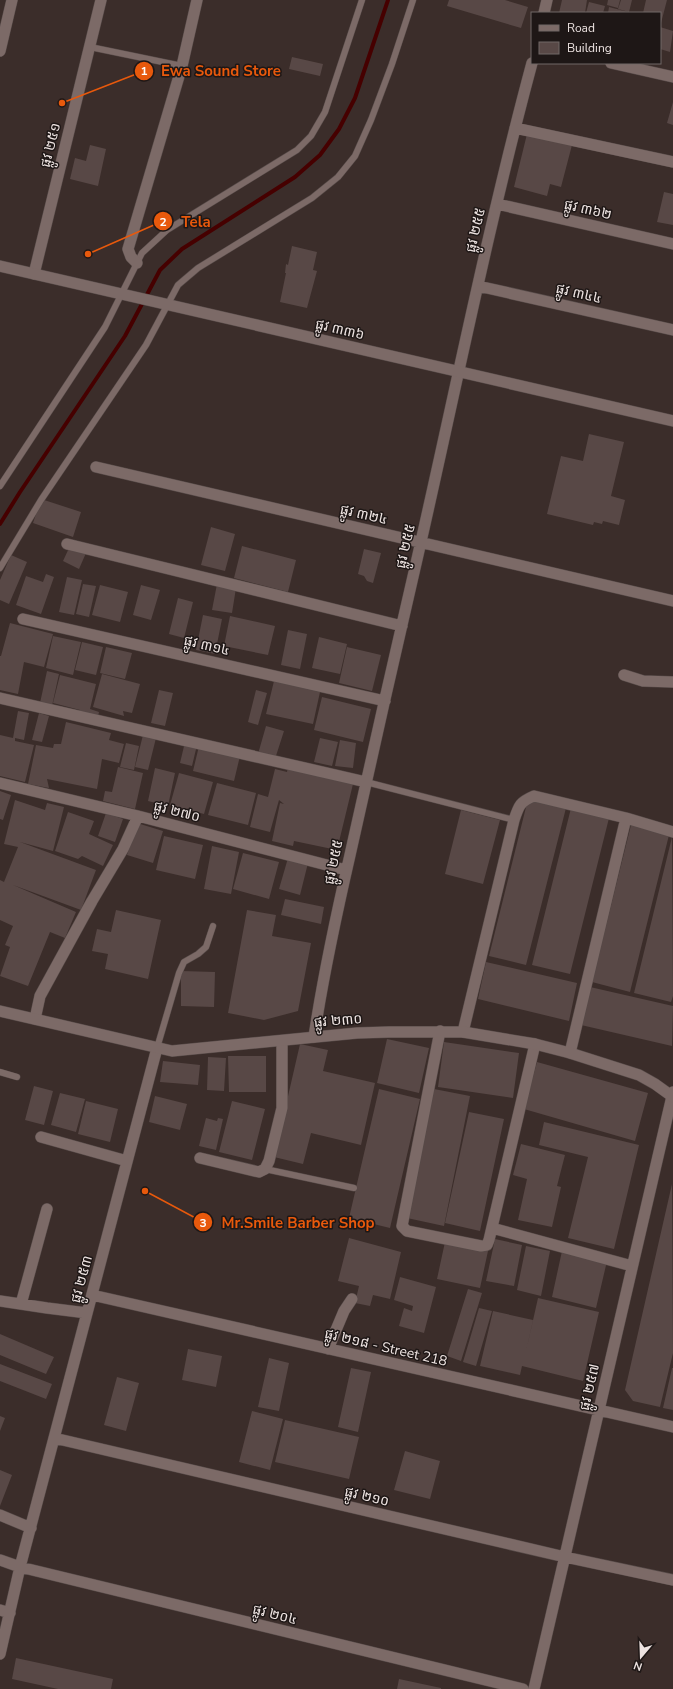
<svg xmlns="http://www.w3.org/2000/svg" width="673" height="1689" font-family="'Nunito Sans','Noto Sans Khmer',sans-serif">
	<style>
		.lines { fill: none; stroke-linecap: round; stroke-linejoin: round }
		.stream { stroke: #460000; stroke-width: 4 }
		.building { fill: #584846 }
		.service-casing { stroke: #574b49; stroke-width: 7 }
		.minor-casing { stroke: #574b49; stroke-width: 12 }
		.tertiary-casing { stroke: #574b49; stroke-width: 12 }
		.service { stroke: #7c6a67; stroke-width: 6 }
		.minor { stroke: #7c6a67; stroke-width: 11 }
		.tertiary { stroke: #7c6a67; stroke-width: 11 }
		.labels { text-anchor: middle; stroke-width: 3; stroke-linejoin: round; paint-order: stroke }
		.street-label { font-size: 14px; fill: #ede3e1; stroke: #1e1716 }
		.leader { fill: none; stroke: #e8590c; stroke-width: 1.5 }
		.callout-dot { fill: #e8590c; stroke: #1e1716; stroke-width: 1.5 }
		.mark-label { font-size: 12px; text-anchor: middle; font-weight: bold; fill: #fff }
		.callout-label { font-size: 15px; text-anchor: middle; font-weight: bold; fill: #e8590c; stroke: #1e1716; stroke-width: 3; stroke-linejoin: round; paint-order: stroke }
	</style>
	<rect width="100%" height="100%" fill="#3b2d2a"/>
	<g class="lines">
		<path class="stream" d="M0 524 20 492 125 336 160 270 182 249 295 177 320 155 339 129 355 98 388 0"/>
	</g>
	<path class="building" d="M449 0H505L528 7 521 28 447 6Z
		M562 0H587L585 13H559Z
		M608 0H620L618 8 607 5Z
		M621 0H632L629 12 618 9Z
		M646 0H667L661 23 660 22V13H643Z
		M589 2 605 6 603 13H586Z
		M609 7 628 12V13H608Z
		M660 27 673 31 670 52 660 49Z
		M292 57 323 64 320 76 289 69Z
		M673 102V125L667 123Z
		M527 134 572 145 561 187 550 184 547 196 514 187Z
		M90 145 106 149 98 186 70 179 75 158 86 161Z
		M664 192 673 194V225L657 222Z
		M292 246 317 252 313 270 317 271 307 308 280 302 286 273H285L286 264 288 265Z
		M589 434 624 442 611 496 625 500 619 525 603 521 602 524 594 522 593 525 547 514 561 456 583 461Z
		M41 499 81 512 73 537 33 523Z
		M211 527 235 534 225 571 201 565Z
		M70 546 86 553 79 569 63 561Z
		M242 546 296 560 288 592 234 578Z
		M364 549 381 553 373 583 367 581 364 576 358 574Z
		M11 555 27 562 9 604 0 600V580Z
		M46 574 54 577 41 614 16 605 26 576 43 582Z
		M67 577 82 580 74 615 59 612Z
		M83 584 96 586 89 617 76 614Z
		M217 584 236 588 232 613 212 610Z
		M100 585 128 592 120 622 92 615Z
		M141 585 160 590 151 620 133 615Z
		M178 598 193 602 184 638 169 634Z
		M203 615 222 619 215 654 196 650Z
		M230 616 275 626 268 655 224 646Z
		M10 623 53 634 44 667 24 662 18 694 0 690V656H1Z
		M288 630 307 634 300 669 281 665Z
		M53 636 81 642 73 675 46 668Z
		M319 637 347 644 340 674 312 668Z
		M82 642 103 647 96 675 75 670Z
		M106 647 132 653 125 679 100 673Z
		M347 647 381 655 372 691 339 683Z
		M47 671 59 674 52 706 40 703Z
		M102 674 140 684 132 713 123 711 124 716 93 707Z
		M60 675 96 684 90 709 99 712 98 717 79 712 80 710 53 703Z
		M274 681 320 692 313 724 266 714Z
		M159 690 173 693 165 726 151 723Z
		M256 690 267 693 258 725 248 722Z
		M322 697 371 709 363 742 314 730Z
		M18 711 29 713 24 740 15 738V741L34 745 25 782 0 776V735L13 738Z
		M39 713 49 716 42 742 32 740Z
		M66 722 111 733 109 740 124 744 119 763 102 759 97 789 47 779 49 788 28 784 36 745 53 748 54 744H61Z
		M266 726 284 731 275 759 258 754Z
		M143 735 156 738 148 770 135 767Z
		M320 738 338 742 332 766 314 762Z
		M340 740 356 743 353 768 335 766Z
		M185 742 197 745 192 766 180 763Z
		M126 743 139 746 134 770 120 767Z
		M199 746 240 756 234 781 193 771Z
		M288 766 353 784 337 850 294 841 293 846 272 841 280 803 284 804 279 800 270 832 250 827 258 794 268 797 275 769 287 772Z
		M118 767 143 773 135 809 103 801 105 791 112 792Z
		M155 768 175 773 168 806 148 801Z
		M179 773 213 782 204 814 170 805Z
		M217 783 256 793 248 825 208 815Z
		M0 791 11 795 3 820 0 819Z
		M528 799 566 808 526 965 489 956Z
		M15 800 45 810 47 803 64 807 53 851 20 842 96 870 81 910 13 885 76 912 65 938 50 932 28 986 0 976 10 947 5 945 13 926 0 920V880L4 882 18 847 4 844Z
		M571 808 609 818 570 974 532 965Z
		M461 810 500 820 483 884 445 874Z
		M68 812 94 821 89 834 113 845 103 866 82 856 78 859 55 851Z
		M106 813 123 819 115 842 98 836Z
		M137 823 163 831 153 863 127 855Z
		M631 825 669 835 630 992 592 982Z
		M164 836 203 845 195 879 156 870Z
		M672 837 673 996 671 1002 634 993Z
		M212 846 239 852 231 894 204 889Z
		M243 853 279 862 269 899 233 889Z
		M288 858 308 863 300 895 279 889Z
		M285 899 324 907 321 924 281 915Z
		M116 910 161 920 148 979 105 969 108 954 92 951 97 929 111 932Z
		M247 910 276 915 272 936 311 943 298 1011 264 1020 228 1013Z
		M486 962 577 983 569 1021 478 999Z
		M181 971 215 972 214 1007 181 1006Z
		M590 987 673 1006 672 1046 581 1025Z
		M387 1039 429 1048 419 1093 377 1083Z
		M444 1042 519 1053 513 1098 438 1087Z
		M300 1044 328 1050 323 1071 375 1083 361 1145 311 1133 303 1164 274 1157Z
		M228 1056H266V1092H229Z
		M208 1057 226 1058 224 1091 207 1090Z
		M163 1061 200 1065 198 1085 160 1082Z
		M537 1062 648 1093 635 1141 524 1109Z
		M34 1086 53 1091 44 1125 25 1120Z
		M379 1089 420 1099 390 1228 349 1218Z
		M434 1089 470 1096 444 1226 407 1218Z
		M60 1093 85 1099 76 1132 51 1125Z
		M155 1096 187 1104 180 1130 149 1122Z
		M86 1101 118 1109 110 1142 78 1134Z
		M232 1101 265 1109 252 1160 219 1152Z
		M469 1112 504 1119 480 1231 445 1223Z
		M206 1118 217 1121 218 1118 223 1119 216 1150 199 1146Z
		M544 1122 639 1145 614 1249 568 1238 588 1157 539 1145Z
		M521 1144 565 1155 557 1186 561 1187 552 1227 518 1220 527 1179 513 1175Z
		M672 1184 673 1353 660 1407 633 1401 625 1390Z
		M349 1238 401 1252 390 1299 373 1295 370 1306 355 1303 359 1286 338 1281Z
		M495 1239 522 1245 514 1286 486 1281Z
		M445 1242 488 1251 480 1288 437 1279Z
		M526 1246 550 1251 541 1296 517 1290Z
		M562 1251 607 1261 596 1308 552 1297Z
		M400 1277 436 1287 424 1333 399 1326 404 1308 412 1311 413 1306 394 1300Z
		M468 1289 482 1293 461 1361 447 1356Z
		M538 1298 599 1312 583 1381 522 1366 520 1375 480 1366 493 1311 533 1320 525 1356Z
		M479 1308 492 1311 476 1366 463 1362Z
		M0 1334 54 1357 46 1374 0 1355Z
		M188 1349 222 1356 216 1387 182 1380Z
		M269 1358 289 1363 279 1411 258 1407Z
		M0 1364 52 1384 46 1399 0 1381Z
		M351 1368 371 1372 358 1432 338 1427Z
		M672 1368H673V1410L663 1408Z
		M117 1377 139 1383 126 1431 104 1425Z
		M252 1411 283 1419 270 1470 239 1462Z
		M0 1416 5 1418 0 1431Z
		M285 1420 359 1437 349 1479 275 1462Z
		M405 1451 440 1461 430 1499 394 1490Z
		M0 1470 12 1475 0 1506Z
		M16 1658 113 1679 111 1689H58L12 1679Z
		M399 1679 441 1688V1689H397Z"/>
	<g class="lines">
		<g class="service-casing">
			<path id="service" d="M90 47 182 66
				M0 486 105 327 142 253 167 230 297 150 311 136 325 112 362 0
				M0 568 41 500 146 345 178 285 198 268 312 198 338 177 355 156 371 120 392 64 413 0
				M366 782 514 820
				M157 1048 179 973 184 962 198 954 206 947 213 926
				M0 1072 17 1077
				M265 1169 354 1188"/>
		</g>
		<g class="minor-casing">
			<path id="minor" d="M544 13 547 0
				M0 51 12 0
				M611 63 673 77
				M515 128 673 162
				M497 204 673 244
				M137 263 131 257 128 249 182 66 197 0
				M34 274 101 0
				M478 286 673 330
				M96 467 673 601
				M67 544 402 626
				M23 619 385 701
				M624 675 643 681 673 682
				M0 698 366 782
				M0 783 138 816 346 870
				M35 1019 40 996 92 901 123 849 138 816
				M440 1031 402 1226 407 1231 481 1246 487 1245 489 1240 535 1044
				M463 1032 514 820C519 805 520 802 534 796L626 818 673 832
				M314 1037C323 976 336 916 350 855 370 764 391 672 412 581 452 408 486 234 532 63
				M570 1053 626 818
				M41 1137 127 1161
				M200 1158 259 1172 265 1169 269 1161 282 1108V1042
				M492 1228 632 1266
				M92 1295 673 1427
				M0 1301 47 1308 87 1313
				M21 1304 47 1209
				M328 1349 344 1311 352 1299
				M54 1438 565 1557 673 1580
				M0 1515 31 1528
				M0 1560 20 1567 523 1689
				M0 1610 10 1613
				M0 1654 20 1567 157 1048
				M534 1689 673 1092"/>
		</g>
		<g class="tertiary-casing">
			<path id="tertiary" d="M0 266 673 421
				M0 1011 172 1051 357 1033 389 1032H463L535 1044 570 1053 639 1075 655 1084 673 1097"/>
		</g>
		<use href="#service" class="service"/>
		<use href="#minor" class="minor"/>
		<use href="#tertiary" class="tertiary"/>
	</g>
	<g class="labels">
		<g class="street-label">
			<text transform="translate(50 145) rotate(-76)" y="5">ផ្លូវ ២៥១</text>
			<text transform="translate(588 209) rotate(13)" y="5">ផ្លូវ ៣៦២</text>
			<text transform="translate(475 230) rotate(-77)" y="5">ផ្លូវ ២៥៥</text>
			<text transform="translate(579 293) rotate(13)" y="5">ផ្លូវ ៣៤៤</text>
			<text transform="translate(340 329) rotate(13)" y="5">ផ្លូវ ៣៣៦</text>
			<text transform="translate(364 514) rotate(13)" y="5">ផ្លូវ ៣២៤</text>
			<text transform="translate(405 546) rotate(-77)" y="5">ផ្លូវ ២៥៥</text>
			<text transform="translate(207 645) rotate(13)" y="5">ផ្លូវ ៣១៤</text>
			<text transform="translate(177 811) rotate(14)" y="5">ផ្លូវ ២៧០</text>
			<text transform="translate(333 862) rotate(-78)" y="5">ផ្លូវ ២៥៥</text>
			<text transform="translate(338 1020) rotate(-5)" y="5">ផ្លូវ ២៣០</text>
			<text transform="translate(81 1279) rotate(-75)" y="5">ផ្លូវ ២៥៣</text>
			<text transform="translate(386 1347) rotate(13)" y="5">ផ្លូវ ២១៨ - Street 218</text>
			<text transform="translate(589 1387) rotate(-77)" y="5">ផ្លូវ ២៥៧</text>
			<text transform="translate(367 1496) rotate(13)" y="5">ផ្លូវ ២១០</text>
			<text transform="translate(275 1614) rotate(14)" y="5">ផ្លូវ ២០៤</text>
		</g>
	</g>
	<path class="leader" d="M62 103L144 71M88 254L163 221M145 1191L203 1222"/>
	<g class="callout-dot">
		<circle cx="62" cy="103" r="4"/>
		<circle cx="88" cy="254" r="4"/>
		<circle cx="145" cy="1191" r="4"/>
		<circle cx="144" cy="71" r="10"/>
		<circle cx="163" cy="221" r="10"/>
		<circle cx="203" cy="1222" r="10"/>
	</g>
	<g class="mark-label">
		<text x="144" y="75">1</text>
		<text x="163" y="226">2</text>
		<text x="203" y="1227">3</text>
	</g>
	<g class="callout-label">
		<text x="221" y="76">Ewa Sound Store</text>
		<text x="196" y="227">Tela</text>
		<text x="298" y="1228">Mr.Smile Barber Shop</text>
	</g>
	<rect x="531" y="12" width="130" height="52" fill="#1e1716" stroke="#716967"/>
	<rect x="539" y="25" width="20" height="6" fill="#7c6a67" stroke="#716967"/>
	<text x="567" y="32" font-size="12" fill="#ede3e1">Road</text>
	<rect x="539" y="42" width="20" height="12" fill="#584846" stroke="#716967"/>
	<text x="567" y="52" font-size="12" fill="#ede3e1">Building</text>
	<g transform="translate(641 1657) rotate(199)" stroke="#1e1716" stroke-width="3" paint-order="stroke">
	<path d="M0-3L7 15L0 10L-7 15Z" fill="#ede3e1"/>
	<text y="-6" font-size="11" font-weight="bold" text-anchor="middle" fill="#ede3e1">N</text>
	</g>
</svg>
